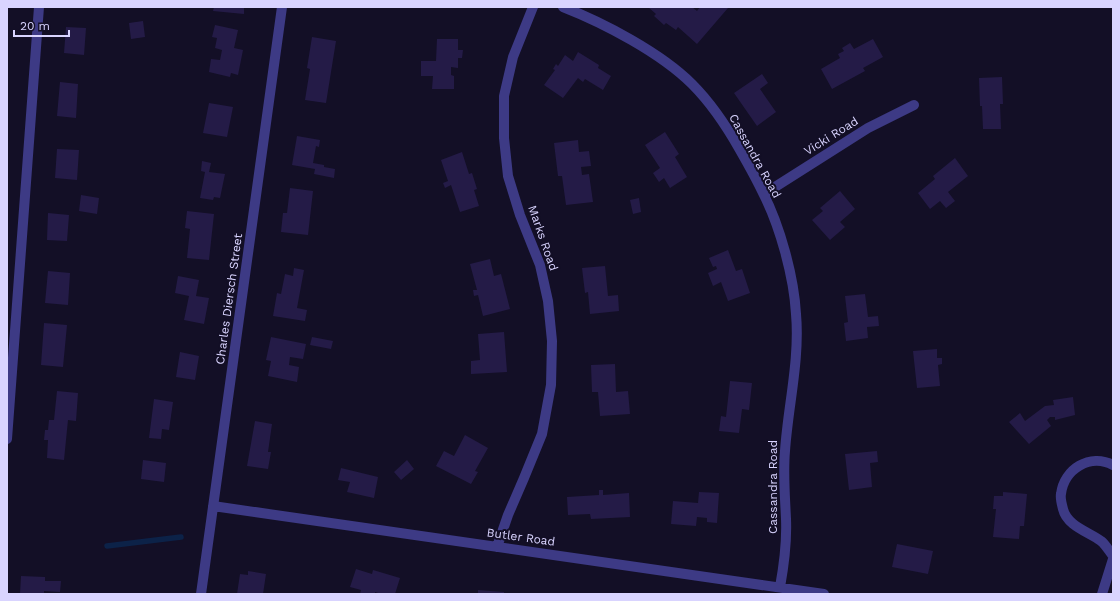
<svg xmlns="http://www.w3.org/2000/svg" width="1120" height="601" font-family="'Work Sans',sans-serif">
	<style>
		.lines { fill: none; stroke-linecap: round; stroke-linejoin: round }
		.stream { stroke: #0c2248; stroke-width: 5.5 }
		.building { fill: #241b47 }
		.street { stroke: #3d3a85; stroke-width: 10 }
		.labels { text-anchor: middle; stroke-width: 4; stroke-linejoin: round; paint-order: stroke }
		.street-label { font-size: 12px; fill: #d9d4ff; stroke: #130f26 }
	</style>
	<rect width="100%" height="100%" fill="#130f26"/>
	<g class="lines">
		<path class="stream" d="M107 546 181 537"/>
	</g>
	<path class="building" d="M214 7H244V14L213 11Z
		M648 7H692L697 11 700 7 728 8 697 44 678 27 676 30 666 23 664 25 654 16 656 14Z
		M143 21 145 37 131 39 129 23Z
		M215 25 238 30 234 48 243 50 238 75 231 73 230 77 209 72 211 59 220 60 222 50 215 48 217 38 212 37Z
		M66 27 86 28 84 55 64 53Z
		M312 37 336 41 326 103 305 100 310 69 307 68Z
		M437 39H458V50H463L462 58H458V68L451 67V75L454 76V89H432L433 76H421V61H436Z
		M873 39 883 57 863 68 865 71 832 89 821 69 840 58 838 54 844 51 842 48 850 43 854 49Z
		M578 52 599 65 598 68 611 76 603 90 585 79 583 82 578 78 563 98 544 85 555 70 553 69 556 64 558 66 565 55 573 61Z
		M762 74 768 83 760 89 776 112 757 126 734 93Z
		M1002 77 1003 104H1000L1001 129H983L982 106H980L979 78Z
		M60 82 78 84 76 118 57 116Z
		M209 103 233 107 227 137 203 133Z
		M665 132 679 154 675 157 687 177 670 188 664 178 659 182 653 173 660 168 645 145Z
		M297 136 320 140 319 147 316 146 313 163 324 165V167L335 169 334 178 314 174 315 169 292 165Z
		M578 140 579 152 589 151 591 166 581 167 582 175 589 174 593 202 566 205 562 176H558L554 143Z
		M57 149 79 150 77 180 55 178Z
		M462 152 469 174 472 173 477 189 474 190 479 206 460 212 451 185 445 188 443 183 448 181 441 160Z
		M955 158 968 176 948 192 955 201 946 208 940 201 930 209 918 193 935 179 933 176Z
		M202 161 211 163 209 172 225 174 220 198 214 197 213 200 200 198 205 172 201 171Z
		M290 188 313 191 308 235 281 232 283 213H287Z
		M840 191 855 209 840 222 845 227 830 240 812 220 823 211 820 208Z
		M81 195 99 198 97 214 79 211Z
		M639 198 641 212 633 214 630 200Z
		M187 211 214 214 209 260 187 258 190 229 185 228Z
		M48 213 69 215 67 241 47 240Z
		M728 250 736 271 742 269 750 293 728 301 721 282 713 286 708 273 717 269 716 266 713 267 709 258Z
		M490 259 494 276 501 274 510 309 483 316 478 295 474 296 473 290H477L470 264Z
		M605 266 608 296 618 295 619 311 590 314 588 292 585 293 582 268Z
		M294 268 304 270 297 308 307 310 305 321 273 316 277 293 281 294 285 274 293 276Z
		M48 271 70 273 68 305 45 303Z
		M178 276 199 280 196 296 209 298 204 324 184 320 189 296 175 293Z
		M865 294 868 317 878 316 879 326 867 327 868 338 846 341 844 323 848 322 845 296Z
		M44 323 67 325 63 367 41 365Z
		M504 332 507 372 471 374V361L480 360 478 334Z
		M271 337 306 344 303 359 290 357 289 365 299 367 297 382 268 376 271 361 266 360Z
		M312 337 333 341 331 349 310 345Z
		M937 349V358H942V364L938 365 940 386 917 388 913 351Z
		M180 352 199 356 195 380 176 377Z
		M615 364 616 392 628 391 630 414 600 416 598 392H592L591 365Z
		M730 381 752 383 749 410 742 409 739 433 719 431 721 416 726 417Z
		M57 391 78 393 76 421 68 420 64 460 47 458 48 440H44L45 430H48L49 420H54Z
		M1073 397 1075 415 1055 420V417H1050L1047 420 1051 426 1029 444 1009 422 1020 413 1025 421 1045 406 1054 405 1053 400Z
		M154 399 173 402 169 430 162 429 161 439 149 438Z
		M255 421 272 424 268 452H271L268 469 247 466Z
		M465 435 488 448 475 471 478 472 471 484 436 466 444 451 454 456Z
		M877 451 878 462 870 463 872 487 849 490 845 454Z
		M143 460 166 463 164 482 141 479Z
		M407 460 414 469 401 480 394 472Z
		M341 468 378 477 374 498 347 492 350 482 338 480Z
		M599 490H603V495L629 493 630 517 591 519 590 514 568 515 567 497 599 495Z
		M699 492 719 493 717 523 707 522V518L697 517 696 526 671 524 673 501 698 503Z
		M1003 492 1027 494 1024 526H1020L1019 539 993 537 996 509H993L994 496H1003Z
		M897 544 933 551 928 574 892 567Z
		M356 569 372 574 373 570 400 578 395 594H381L375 592V594H360L361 590 350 587Z
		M248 571 266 574 263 594H237L240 574 248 575Z
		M21 576 45 577V581H61L60 592 44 591V594H20Z
		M478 590 504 592V594H478Z"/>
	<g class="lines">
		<path class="street" d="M563 7C604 23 661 53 692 84 712 104 727 127 740 150 748 164 756 178 763 193 780 226 794 277 796 314 800 360 788 406 785 451 783 474 785 496 786 519 787 542 784 565 780 587
			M764 194 868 128 914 105
			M7 439 39 7
			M1113 465C1090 453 1064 469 1061 494 1060 498 1062 505 1063 509 1067 526 1089 532 1101 541 1106 545 1109 551 1113 556
			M213 506 824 594
			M497 547 508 515 524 478 542 434 551 385 552 341 548 301 540 265 520 215 508 176 504 138V96L513 57 533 7
			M201 594 282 7
			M1102 594 1113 559"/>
	</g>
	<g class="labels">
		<g class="street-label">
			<text transform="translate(831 136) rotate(-32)" y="4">Vicki Road</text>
			<text transform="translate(755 156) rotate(61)" y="4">Cassandra Road</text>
			<text transform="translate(543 238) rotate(71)" y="4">Marks Road</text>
			<text transform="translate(229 299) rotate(-82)" y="4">Charles Diersch Street</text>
			<text transform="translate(773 487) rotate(-90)" y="4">Cassandra Road</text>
			<text transform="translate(521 537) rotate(8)" y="4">Butler Road</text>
		</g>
	</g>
	<rect width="1120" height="601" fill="none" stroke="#d9d4ff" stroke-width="16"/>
	<path d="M14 30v6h55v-6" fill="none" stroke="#d9d4ff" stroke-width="2"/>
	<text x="20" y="30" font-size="12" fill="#d9d4ff" stroke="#130f26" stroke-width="3" paint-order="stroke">20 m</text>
</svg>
